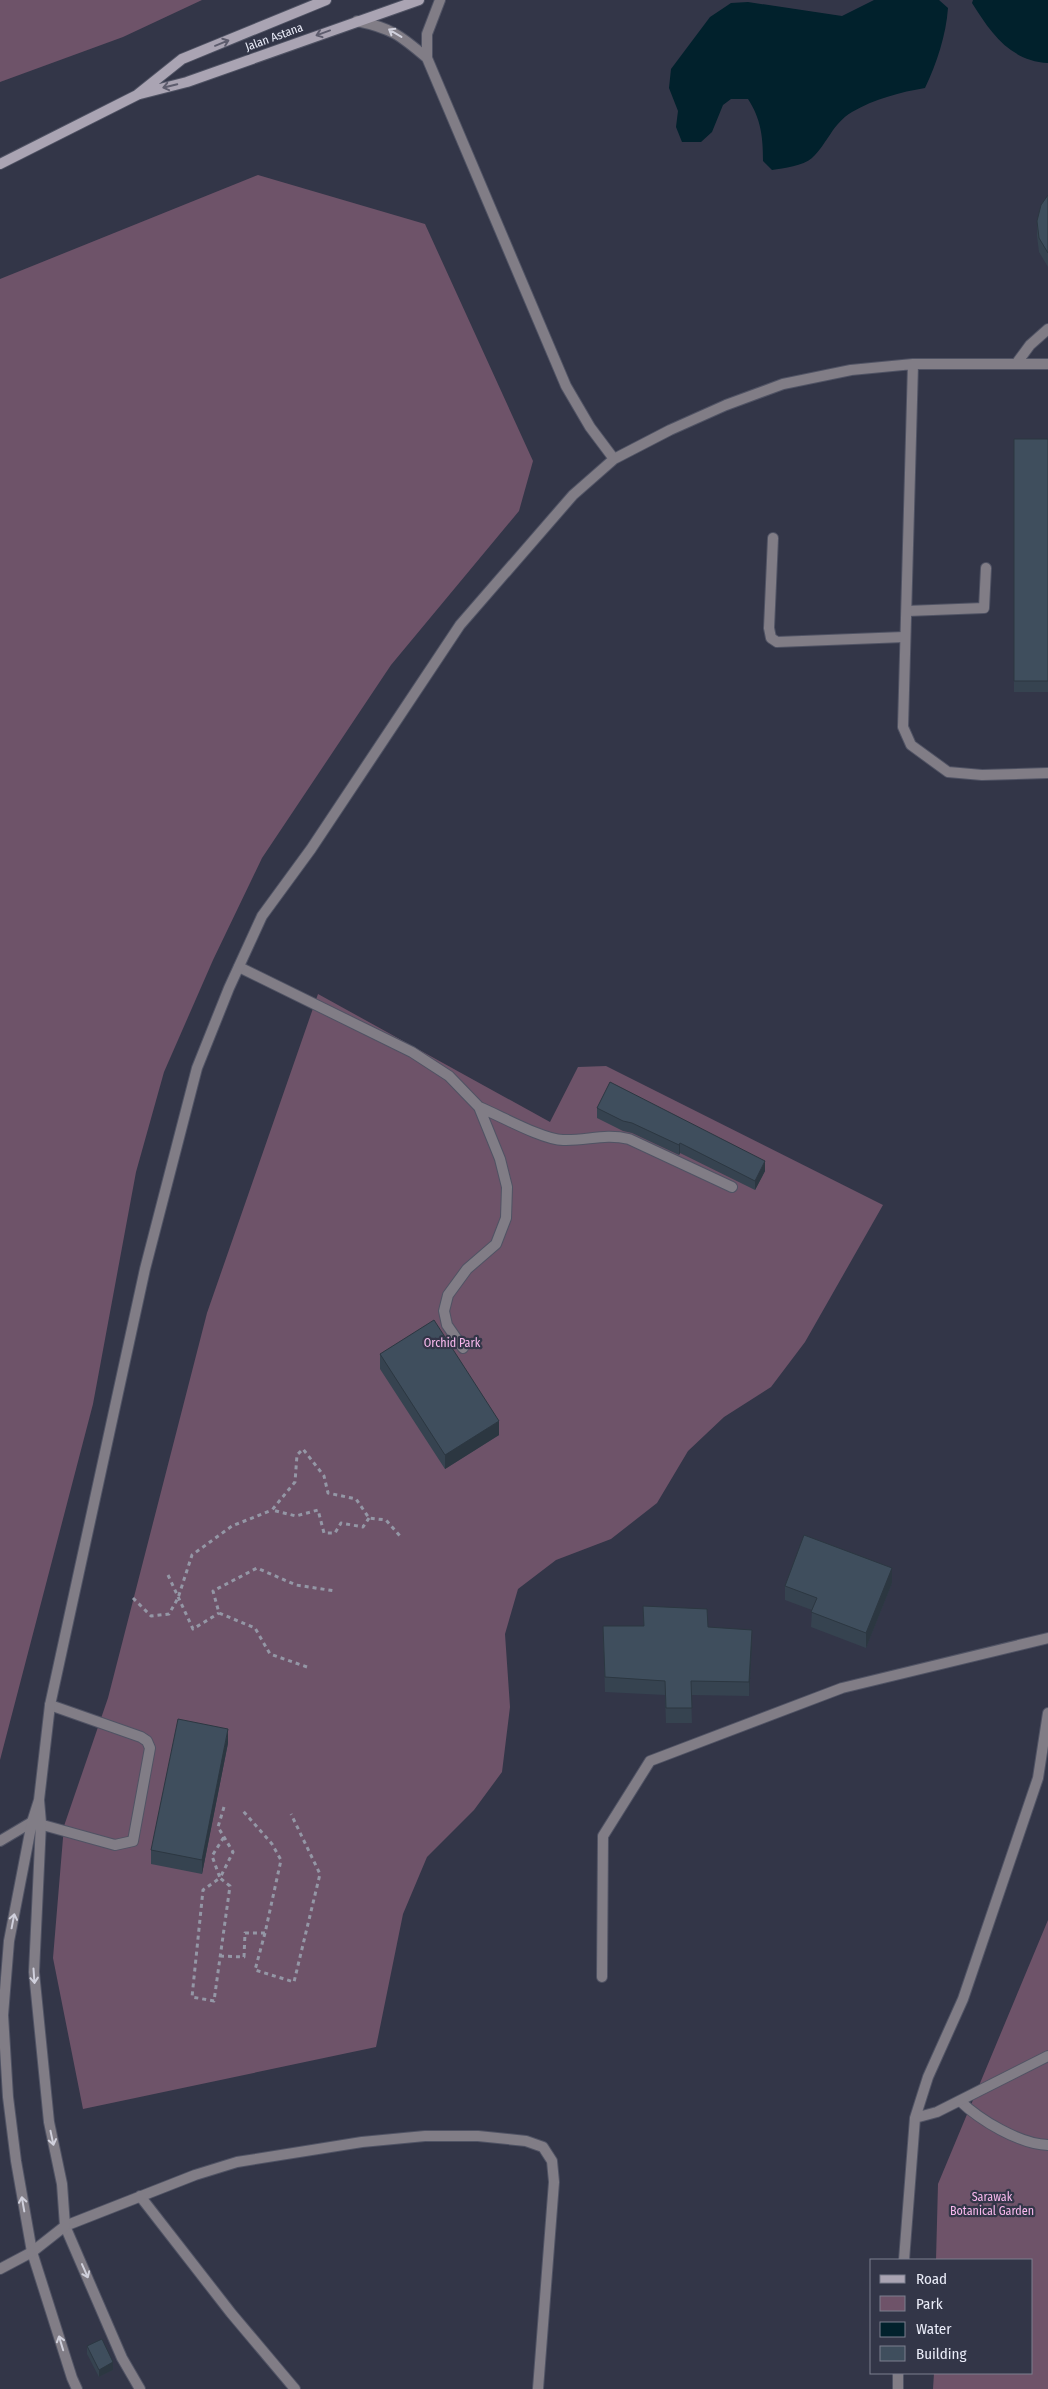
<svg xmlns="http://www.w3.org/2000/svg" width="1048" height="2389" font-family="'Fira Sans Condensed',sans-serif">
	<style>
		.green { fill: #6e5369 }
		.water { fill: #01212c }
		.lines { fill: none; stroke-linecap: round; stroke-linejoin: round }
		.service-casing { stroke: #505364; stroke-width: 12 }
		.minor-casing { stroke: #505364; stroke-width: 12 }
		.tertiary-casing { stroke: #505364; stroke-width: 12 }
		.secondary-casing { stroke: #505364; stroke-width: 12 }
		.path { stroke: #9497a6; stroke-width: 3; stroke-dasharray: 4 4; stroke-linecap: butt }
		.service { stroke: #817d86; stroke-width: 10 }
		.minor { stroke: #817d86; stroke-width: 10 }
		.tertiary { stroke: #817d86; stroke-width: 10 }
		.secondary { stroke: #aaa4b3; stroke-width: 10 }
		.wall { fill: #364350 }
		.shaded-wall { fill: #2c3741 }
		.building { fill: #3f4e5d; stroke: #2c3741 }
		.oneway { stroke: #5d5c6d }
		.oneway2 { stroke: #d0d0dc }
		.labels { text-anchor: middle; stroke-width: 4.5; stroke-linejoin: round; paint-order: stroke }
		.street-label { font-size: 12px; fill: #eaecf8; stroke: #333648 }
		.park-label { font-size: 12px; fill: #f9b9ee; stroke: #333648 }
	</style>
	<rect width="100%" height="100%" fill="#333648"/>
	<path class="green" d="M0 0H202L123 37 0 82Z
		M258 175 425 224 533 461 519 511 391 665 262 858 213 960 164 1072 136 1172 93 1404 0 1760V279Z
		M318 994 550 1122 578 1067 606 1066 883 1205 805 1342 771 1387 724 1417 688 1451 657 1503 611 1539 556 1560 518 1589 505 1634 510 1707 502 1772 474 1810 427 1857 403 1914 376 2047 83 2109 53 1958 64 1826 108 1698 207 1313Z
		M1048 1920V2389H933L934 2373H1032V2260H936L938 2184Z"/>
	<path class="water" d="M874 0H939L948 8C946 35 937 63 925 88 901 92 874 99 852 112 832 124 828 143 812 158 803 166 784 168 772 170L763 161C763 137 761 119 748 99H731L723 105 712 132 701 142H682L676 127 678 111 669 88 671 69 710 17 731 3 748 2 842 16Z
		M973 0H1048V63C1010 61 991 33 972 3Z"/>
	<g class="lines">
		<g class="service-casing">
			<path id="service" d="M1016 364 1030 345 1048 329
				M773 538 769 628 771 638 777 642 904 637
				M907 611 984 608 986 568
				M239 967 412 1052 449 1076 479 1107 500 1159 507 1187 506 1218 496 1244 467 1269 448 1295 444 1311 447 1325 463 1348
				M479 1107C499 1115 543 1140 563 1140 587 1141 604 1133 629 1139L732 1187
				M0 1841 32 1822 115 1845 133 1841 150 1748 147 1741 141 1737 50 1705
				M602 1977 603 1836 650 1761 842 1688 1048 1638
				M960 2101C980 2120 1019 2144 1048 2145
				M140 2196 231 2313 295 2389
				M32 2252 72 2378 77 2389
				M140 2389 122 2358 65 2226 195 2175 237 2162 362 2142 425 2136H478L526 2141 543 2147 552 2161 554 2182 538 2389"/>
		</g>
		<g class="minor-casing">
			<path id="minor" d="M915 2118 937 2112 1048 2056
				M904 2260 915 2118 928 2077 963 1999 1038 1778 1048 1713
				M0 2269 32 2252
				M898 2389V2373"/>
		</g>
		<g class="tertiary-casing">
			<path id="tertiary" d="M440 0 427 34V58L566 386 590 427 614 459
				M357 21C391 28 400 35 427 58
				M913 364 903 727 911 745 948 772 982 775 1048 773
				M39 1800 41 1823 34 1972 49 2122 62 2184 65 2226 32 2252 16 2161 8 2097 3 2015 9 1941 32 1822 39 1800 50 1705 145 1269 197 1068 229 988 262 916 311 849 460 625 573 495 614 459 670 430 726 405 783 384 851 370 913 364H1048"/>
		</g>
		<g class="secondary-casing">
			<path id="secondary" d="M140 94 187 82 419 0
				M0 164 137 95 182 59 326 0"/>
		</g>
		<path class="path" d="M369 1518 363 1527 341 1523 335 1533H324L318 1510 296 1516 272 1510 295 1482 297 1455 303 1449 324 1476 328 1493 356 1499 369 1518 386 1520 400 1536
			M168 1575 193 1629 219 1613
			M133 1598 151 1616 169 1614 178 1598 192 1555 232 1526 272 1510
			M307 1667 270 1654 255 1628 219 1613 213 1591 257 1568 296 1585 335 1591
			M224 1807 218 1827 233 1852 220 1878 230 1886 214 2001 192 1997 203 1890 220 1878 212 1856 224 1837
			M265 1933 255 1970 294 1982 320 1874 291 1814
			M220 1956 244 1957 245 1933H265L281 1860 272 1844 243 1811"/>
		<use href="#service" class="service"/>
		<use href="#minor" class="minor"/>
		<use href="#tertiary" class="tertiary"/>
		<use href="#secondary" class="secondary"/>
	</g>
	<path class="wall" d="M1048 195V267L1039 252 1037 236V221Z
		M1014 439H1048V692H1014Z
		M597 1108 765 1171 755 1190 680 1153 679 1155 632 1133 623 1131 597 1118Z
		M380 1354 499 1435 445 1469 380 1369Z
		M892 1583 866 1648 811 1627 812 1610 785 1600V1586Z
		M643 1606 708 1627 752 1644 749 1696 691 1695 692 1723H666L665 1695 605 1692 603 1626H644Z
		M228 1743 202 1874 151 1864V1850Z
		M87 2346 113 2370 99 2377 87 2354Z"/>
	<path class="shaded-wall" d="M680 1143V1153L679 1155V1145Z
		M765 1161V1171L755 1190V1181Z
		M499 1421V1435L445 1469V1455Z
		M892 1568V1583L866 1648V1633Z
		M752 1630V1644L749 1696V1682Z
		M228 1729V1743L202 1874V1860Z
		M113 2362V2370L99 2377V2370Z"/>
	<path class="building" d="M1048 195V253L1039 238 1037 221 1041 205Z
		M1014 439H1048V681H1014Z
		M610 1082 765 1161 755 1181 680 1143 679 1145 632 1123 623 1121 597 1108Z
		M434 1320 499 1421 445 1455 380 1354Z
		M804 1535 892 1568 866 1633 811 1612 817 1598 785 1586Z
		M643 1606 707 1609 708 1627 752 1630 749 1682 691 1681 692 1708H666L665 1681 605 1677 603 1626H644Z
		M178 1719 228 1729 202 1860 151 1850Z
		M102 2339 113 2362 99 2370 87 2346Z"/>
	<defs><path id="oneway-shaft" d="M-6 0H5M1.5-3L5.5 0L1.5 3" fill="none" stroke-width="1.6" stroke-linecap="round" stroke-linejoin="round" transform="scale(1.25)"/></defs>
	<g class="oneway">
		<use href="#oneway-shaft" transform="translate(323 33) rotate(160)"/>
		<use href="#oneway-shaft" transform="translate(222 43) rotate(-22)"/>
		<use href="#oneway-shaft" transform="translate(170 86) rotate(166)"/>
	</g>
	<g class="oneway2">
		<use href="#oneway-shaft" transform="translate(395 33) rotate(-149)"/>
		<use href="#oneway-shaft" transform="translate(13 1921) rotate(-79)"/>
		<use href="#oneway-shaft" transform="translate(34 1976) rotate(86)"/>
		<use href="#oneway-shaft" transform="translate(52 2138) rotate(78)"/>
		<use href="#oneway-shaft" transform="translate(23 2204) rotate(-100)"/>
		<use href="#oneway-shaft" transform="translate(85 2271) rotate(66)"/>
		<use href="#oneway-shaft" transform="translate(61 2343) rotate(-107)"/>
	</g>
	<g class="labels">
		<g class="street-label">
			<text transform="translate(274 37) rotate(-20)" y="4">Jalan Astana</text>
		</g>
		<g class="park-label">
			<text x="452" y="1347">Orchid Park</text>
			<text x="992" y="2201">Sarawak<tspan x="992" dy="14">Botanical Garden</tspan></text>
		</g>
	</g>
	<rect x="870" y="2259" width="162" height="115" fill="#333648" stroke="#7c7f8e"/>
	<rect x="880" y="2275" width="25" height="8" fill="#aaa4b3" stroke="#7c7f8e"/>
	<text x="916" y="2284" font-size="15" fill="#eaecf8">Road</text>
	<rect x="880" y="2296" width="25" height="15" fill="#6e5369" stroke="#7c7f8e"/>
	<text x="916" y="2309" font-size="15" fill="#eaecf8">Park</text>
	<rect x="880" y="2322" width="25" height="15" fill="#01212c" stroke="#7c7f8e"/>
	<text x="916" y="2334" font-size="15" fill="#eaecf8">Water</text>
	<rect x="880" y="2346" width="25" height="15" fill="#3f4e5d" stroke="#7c7f8e"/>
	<text x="916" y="2359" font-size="15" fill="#eaecf8">Building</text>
</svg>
